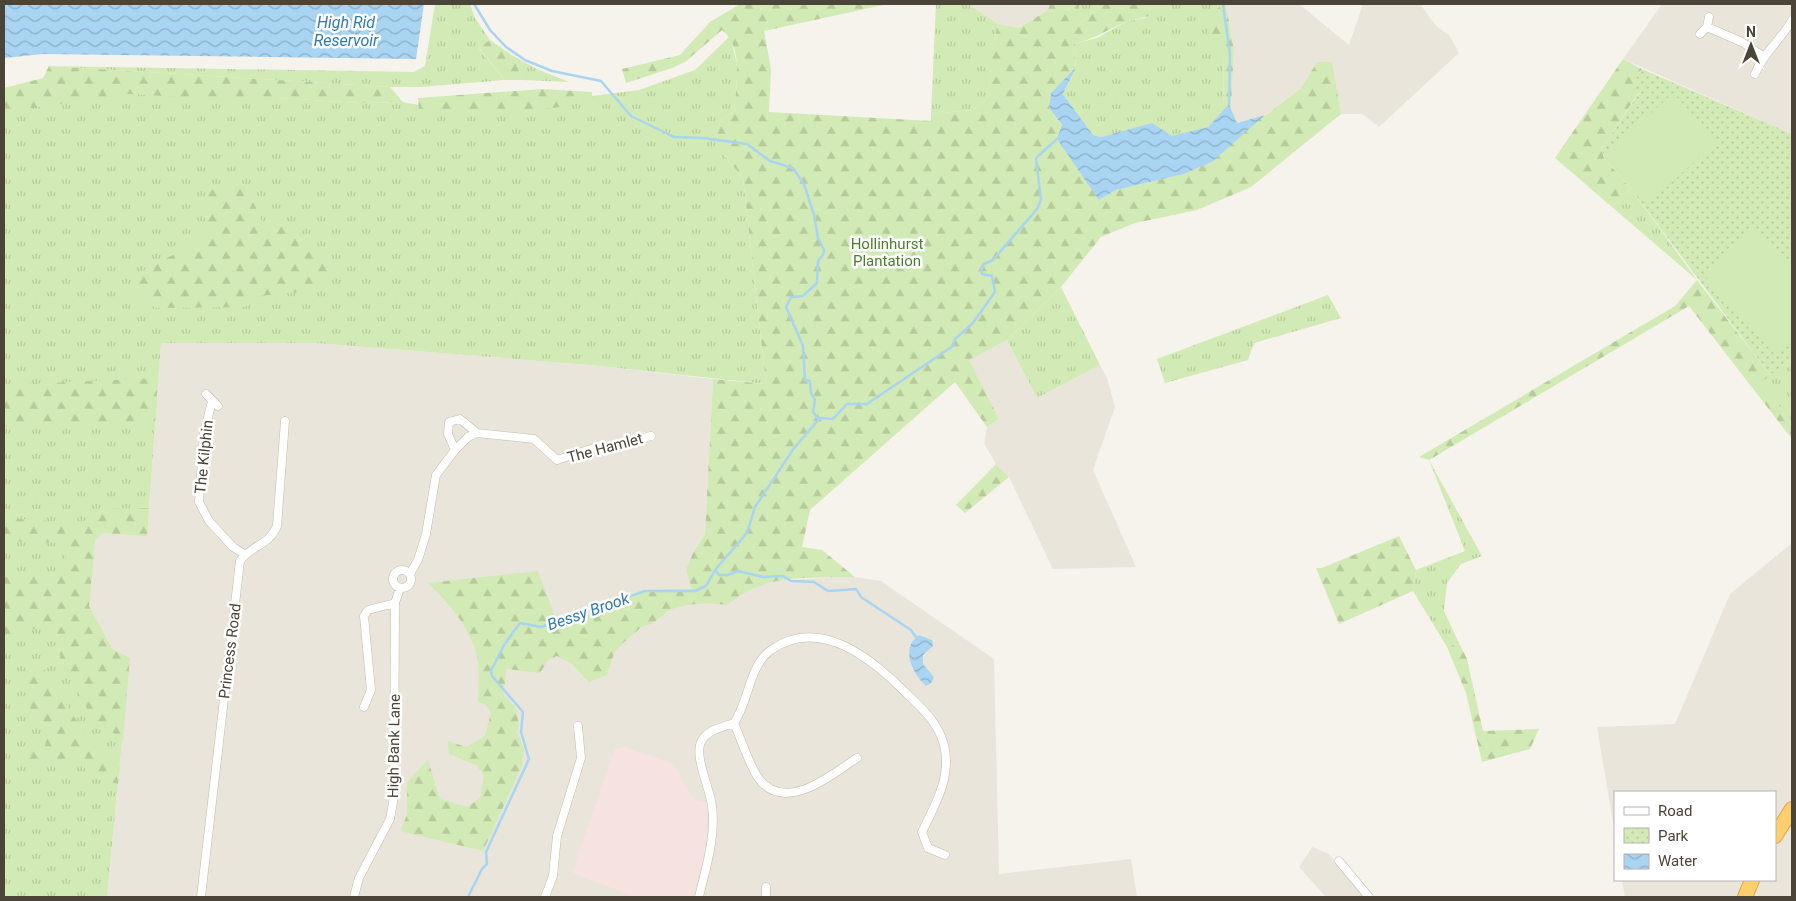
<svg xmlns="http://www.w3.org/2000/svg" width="1796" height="901" font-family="Roboto,sans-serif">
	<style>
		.residential { fill: #eae5da }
		.medical { fill: #f6e3e0 }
		.grass { fill: url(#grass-tufts) }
		.forest { fill: url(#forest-firs) }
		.park { fill: url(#park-dots) }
		.pitch { fill: #d2eab5 }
		.water { fill: url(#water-waves) }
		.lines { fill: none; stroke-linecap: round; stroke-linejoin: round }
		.stream { stroke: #a9d4f2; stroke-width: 2.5 }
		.street-casing { stroke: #c2bbae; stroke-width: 9 }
		.highway-casing { stroke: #e0a43c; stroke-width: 16 }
		.street { stroke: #fff; stroke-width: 8 }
		.highway { stroke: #ffcf6e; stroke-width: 14 }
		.labels { text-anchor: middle; stroke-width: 5; stroke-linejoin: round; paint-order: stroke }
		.park-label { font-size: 15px; fill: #4a7f2a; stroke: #fff }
		.street-label { font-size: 15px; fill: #4b4439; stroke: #fff }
		.water-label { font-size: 16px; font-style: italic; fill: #2e7ab2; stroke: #fff }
	</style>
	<defs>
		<pattern id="grass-tufts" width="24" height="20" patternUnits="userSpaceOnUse" patternTransform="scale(1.25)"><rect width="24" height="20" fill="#d2eab5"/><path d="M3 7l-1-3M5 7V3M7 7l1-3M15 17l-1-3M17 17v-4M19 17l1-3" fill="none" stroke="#b6ca9c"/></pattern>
		<pattern id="forest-firs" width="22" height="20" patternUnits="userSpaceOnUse" patternTransform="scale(1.25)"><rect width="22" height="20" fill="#d2eab5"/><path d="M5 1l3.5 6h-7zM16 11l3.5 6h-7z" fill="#b6ca9c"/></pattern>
		<pattern id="park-dots" width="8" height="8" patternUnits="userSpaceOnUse" patternTransform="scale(1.25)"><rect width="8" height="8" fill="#d2eab5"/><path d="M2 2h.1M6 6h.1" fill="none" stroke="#b6ca9c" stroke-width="1.8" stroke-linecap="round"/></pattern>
		<pattern id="water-waves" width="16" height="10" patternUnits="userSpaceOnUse" patternTransform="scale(1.25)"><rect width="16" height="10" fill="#a9d4f2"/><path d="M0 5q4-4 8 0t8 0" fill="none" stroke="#8caec5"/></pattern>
	</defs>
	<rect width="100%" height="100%" fill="#f6f3ec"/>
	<path class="residential" d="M968 4H1050L1048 10 1019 28 998 24Z
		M1226 4H1299L1349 45 1363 4H1420L1437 27 1449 35 1459 53 1379 127 1362 114H1341L1331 62H1317L1301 88 1265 115 1237 123 1231 108 1234 50Z
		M1662 4H1792V134L1623 59Z
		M1007 340 1037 398 1100 365 1107 378 1115 407 1093 470 1136 567 1053 569 1009 477 996 464 984 444 987 427 999 419 968 360Z
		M161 343H315L590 365 713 379 705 534 693 553 727 605 742 593 757 585 776 580 855 577 881 581 994 659 999 874 1131 859 1137 897H107L130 658 112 649 89 606 95 539 101 533 147 536Z
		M1792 543V897H1625L1622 880H1775V792H1615V834L1597 727 1675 724 1730 594Z
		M1312 847 1329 854 1356 885 1363 897H1326L1299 867Z"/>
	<path class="medical" d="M623 747 672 763 694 800 708 803 705 851 693 897H637L572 873 615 749Z"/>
	<path class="grass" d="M435 4H470L475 18 490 40 479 49 505 80 420 87H390L49 66 414 72 425 66Z
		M936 4H968L998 24 992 51V74L986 99 973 110 931 114Z
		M1079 4H1104L1079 24Z
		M1151 4H1218L1223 53 1224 110 1208 127 1172 137 1152 124 1101 137 1093 135 1063 94 1076 67 1074 44 1097 38 1127 21 1146 18Z
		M730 36 738 68 734 112 720 121 716 145 743 178 766 384 590 365 315 343H161L147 536 102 533 95 540 89 606 112 649 130 658 107 897H4V100L69 85 360 103 403 102 419 105 592 96 639 90 695 70Z
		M515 57 537 69 569 82 522 80Z
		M1631 189 1697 280 1612 207Z
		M1061 287 1100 365 1037 398 1007 340Z
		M1328 295 1341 318 1254 343 1248 360 1165 383 1157 359Z
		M1792 358V423L1760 382Z
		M1429 460 1482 556 1461 564 1447 583 1444 611 1459 643 1447 647 1413 591 1416 570 1465 551Z"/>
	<path class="forest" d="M740 4H888L764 31 771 69 769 112 931 121V114L973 110 986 99 992 74V51L998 24 1019 28 1048 10 1050 4H1079V24L1104 4H1151V14C1143 20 1134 18 1125 22 1105 31 1096 38 1074 44L1076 67 1051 93 1049 108 1062 126 1099 200 1116 190 1184 174 1212 162 1241 134 1301 88 1317 62H1332L1341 114 1251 187 1197 210 1135 223 1101 237 1061 287 1007 340 969 360 999 419 987 427 955 382 810 510 802 547 822 550 855 577C807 579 766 572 727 605 712 602 682 603 668 611 657 619 656 624 641 627 633 636 622 642 615 652 611 659 610 668 607 675L589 682 572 664 557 656 548 660 540 673 508 669 506 670 504 696 515 706 519 724 517 732 524 749 522 766 483 851 400 831 407 815V782L428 760 440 799 467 807 480 798 484 776 476 765 449 754 448 741 466 747 485 736 491 713 485 704 478 702C478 688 480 670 477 656 470 627 449 603 428 583L538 571 556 619 647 590 692 589 686 570 693 553 705 534 713 379 766 384 743 178 716 145 720 121 734 112C736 87 744 47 722 30L685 62 672 68 626 83 622 69 680 55 710 22Z
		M1218 4H1226L1234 50 1231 108 1229 104 1224 110 1223 53 1210 45 1207 18 1219 7Z
		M490 40 515 57 522 80H505L479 48Z
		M1623 59 1642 69 1633 81 1639 92 1602 149 1604 158 1631 189 1612 207 1555 158Z
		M49 66 390 87 403 102 360 103 279 98 252 101 128 94 4 112V88L43 78Z
		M542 89 592 92V100C535 115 477 113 419 112L418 98Z
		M225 184C253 189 253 203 264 226L287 225 330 269 326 280 309 291 250 297 246 307 155 308 137 296 132 286 135 275 210 235C203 211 194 194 225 184Z
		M1697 280 1770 375 1761 383 1792 423V439L1689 306 1429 460 1419 457 1675 306Z
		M158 378 155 424 4 427V385Z
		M996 464 1009 477 965 513 956 505Z
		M149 508 147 536 102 533 95 540 89 606 112 649 130 658 123 740 92 718 61 662 55 632 16 626 13 643 4 644V575H65L66 543 4 541V518L82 523 97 509Z
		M1399 536 1416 570 1413 591 1339 624 1316 568H1322Z
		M1459 643 1467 659 1483 731 1539 729 1530 749 1482 762 1466 693 1447 647Z
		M31 666 44 669 92 745C103 751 109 760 120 766L118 784 95 778 79 762 18 763V746L45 747 48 725 31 713 25 674Z"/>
	<path class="park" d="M1642 69 1792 134V358L1770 375 1631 189 1604 158 1602 149 1639 93 1633 81Z"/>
	<path class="pitch" d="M1673 93 1717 141 1649 203 1605 156Z
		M1755 228 1792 271V342L1776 356 1703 273Z"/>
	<path class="water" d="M4 4H424L416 59 43 54 4 58Z
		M1076 67 1063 94 1093 135 1101 137 1152 123 1172 136 1208 127 1229 104 1237 123 1265 115 1212 162 1184 174 1116 190 1099 200 1057 139 1062 125 1049 108 1051 93Z
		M919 635 932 640 933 646 923 655V664L934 677 931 683 926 686C912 673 900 648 919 635Z"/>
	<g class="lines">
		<path class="stream" d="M474 4 490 30 506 47 525 60 552 71 601 81 631 116 674 137 703 138 747 144 770 161 793 168 804 184 814 215 818 238 824 250 823 255 818 261 817 283 803 296 791 297 786 307 803 346 805 380 810 381 811 393 815 400 813 412 819 420
			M1223 4 1230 55 1229 104
			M715 570 719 575H728L738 571 763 577 783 576 791 581 814 582 828 591 856 589 861 597 911 630 916 637
			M468 897 482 869 487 864 486 852 529 759 521 732 523 712 492 676 491 671 504 645 520 623 541 627 645 591H695L706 586 715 570 747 533 755 507 794 448 820 418 833 419 847 404H867L953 346 955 339 972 324 995 292 992 276 982 274 981 270 984 264 993 260 1037 209 1041 200 1036 158 1057 139"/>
		<g class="street-casing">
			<path id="street" d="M1707 27 1742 42 1764 57
				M1700 34 1707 27 1709 17
				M1755 74C1763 53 1782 39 1792 20
				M206 394 218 406
				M212 401 204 434 199 502 209 521 233 547 244 554
				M455 450 448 434 449 422 460 419 477 433
				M393 579a9 9 0 1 1 18 0a9 9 0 1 1-18 0Z
				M410 574 418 560 426 534 436 475 455 450 468 437 477 433 534 439 557 460 591 449H608L618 444 651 436
				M364 707 371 690 364 616 368 610 395 603
				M857 758C832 774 786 814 759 779 750 767 741 739 734 723 749 702 749 665 771 650 819 616 871 658 904 691 921 707 938 722 944 745 952 777 935 805 922 832L928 848 945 855
				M1339 861 1369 897
				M766 887V897
				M201 897 240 561C250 546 270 545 277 526L285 421
				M354 897 359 878 390 819 394 797 395 603 400 588
				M545 897 553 876 557 836 581 758 578 726
				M699 897C706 867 716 837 712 806 710 789 694 756 701 742 706 730 723 727 734 723"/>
		</g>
		<g class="highway-casing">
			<path id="highway" d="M1775 836 1792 809
				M1745 897 1752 880"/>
		</g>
		<use href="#street" class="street"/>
		<use href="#highway" class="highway"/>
	</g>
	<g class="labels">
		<g class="park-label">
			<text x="887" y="249">Hollinhurst<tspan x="887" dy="17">Plantation</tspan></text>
		</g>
		<g class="street-label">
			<text transform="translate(605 448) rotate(-15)" y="5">The Hamlet</text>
			<text transform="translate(204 457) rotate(-84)" y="5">The Kilphin</text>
			<text transform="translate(230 651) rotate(-83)" y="5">Princess Road</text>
			<text transform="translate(394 746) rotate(-89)" y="5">High Bank Lane</text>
		</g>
		<g class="water-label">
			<text x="346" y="28">High Rid<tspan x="346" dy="18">Reservoir</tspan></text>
			<text transform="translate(588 611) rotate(-19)" y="6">Bessy Brook</text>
		</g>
	</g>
	<rect width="1796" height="901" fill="none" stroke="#4b4439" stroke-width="10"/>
	<rect x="1614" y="791" width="162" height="90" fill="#ffffff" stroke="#b7b4b0"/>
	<rect x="1624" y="807" width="25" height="8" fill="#ffffff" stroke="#b7b4b0"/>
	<text x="1658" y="816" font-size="15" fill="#4b4439">Road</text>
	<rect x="1624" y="828" width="25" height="15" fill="url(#park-dots)" stroke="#b7b4b0"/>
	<text x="1658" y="841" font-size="15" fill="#4b4439">Park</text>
	<rect x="1624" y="854" width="25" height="15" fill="url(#water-waves)" stroke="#b7b4b0"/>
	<text x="1658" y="866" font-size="15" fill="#4b4439">Water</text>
	<g transform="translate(1751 45)" stroke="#ffffff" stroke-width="4" paint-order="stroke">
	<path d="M0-4L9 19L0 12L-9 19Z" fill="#4b4439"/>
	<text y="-8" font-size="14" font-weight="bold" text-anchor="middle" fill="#4b4439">N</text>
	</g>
</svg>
